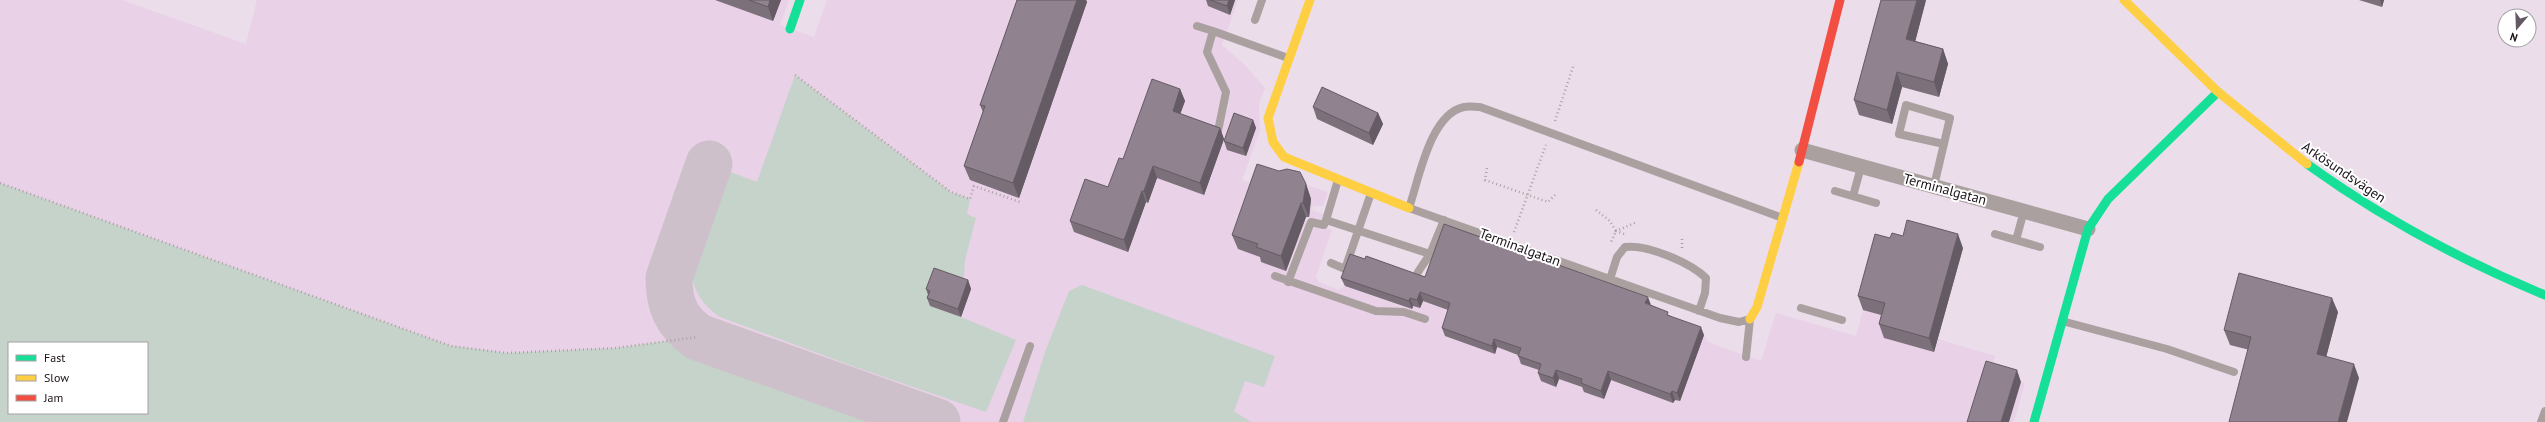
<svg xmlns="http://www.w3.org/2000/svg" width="2545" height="422" font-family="'PT Sans',sans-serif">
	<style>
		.built { fill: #e9d1e7; fill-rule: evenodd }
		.green { fill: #c6d3ca; fill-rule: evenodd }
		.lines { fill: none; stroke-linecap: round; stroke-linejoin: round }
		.taxiway { stroke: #cdc0ca; stroke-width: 47 }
		.path { stroke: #aba1a4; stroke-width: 2.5; stroke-dasharray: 1 3; stroke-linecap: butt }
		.lane { stroke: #aba0a0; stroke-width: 8 }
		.street { stroke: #aba0a0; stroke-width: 15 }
		.fast { stroke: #16e098; stroke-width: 9 }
		.slow { stroke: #ffcf43; stroke-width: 9 }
		.jam { stroke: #f24e42; stroke-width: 9 }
		.wall { fill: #7c707b }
		.shaded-wall { fill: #655b64 }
		.building { fill: #90828f; stroke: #655b64 }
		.labels { text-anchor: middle; stroke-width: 4; stroke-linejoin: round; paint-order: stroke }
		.street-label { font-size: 14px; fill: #1b121a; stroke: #fff }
	</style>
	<rect width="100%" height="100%" fill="#ebddea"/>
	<path class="built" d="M0 0H122L246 44 257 0H789L780 25 814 37 827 0H1238L1222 45 1245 65 1265 88 1259 104 1260 131 1242 180 1259 186 1298 182 1328 192 1323 206H1313L1312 210 1325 215 1322 224 1302 216 1301 219 1332 230 1316 276 1319 282 1339 290 1344 286 1353 260 1420 281 1422 275 1429 277 1446 232 1655 306 1653 313 1670 323 1704 335 1708 342 1761 361 1776 313 1856 336 1880 248 1913 234 1963 248 1938 339 1995 356 1990 373 2025 383 2014 422H0ZM9 343H147V413H9Z"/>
	<path class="green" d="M795 75 951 192 970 199 967 214 976 218 965 260 961 317 1016 340 986 412 855 367 720 317C695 300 690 281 690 251L720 168 757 182Z
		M0 183 451 346 507 353 616 348 698 337 695 349 887 422H0ZM9 343H147V413H9Z
		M1082 285 1275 356 1264 387 1245 381 1234 411 1251 422H1023L1045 352 1069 291Z"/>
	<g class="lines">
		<path class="taxiway" d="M709 164 669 278C669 305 676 321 698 337L937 422"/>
		<path class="path" d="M795 75 951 192 970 199 974 186 1020 202
			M1555 121 1574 64
			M1487 168 1485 180 1548 202 1555 195
			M0 183 451 346 507 353 616 348 698 337
			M1596 210 1610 221 1616 231 1611 242
			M1514 232 1546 145
			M1624 234 1616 231 1637 222
			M1682 248V239"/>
		<path class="lane" d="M1255 20 1262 0
			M1197 26 1213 31
			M1218 131 1226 92 1207 52 1213 31 1288 58
			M1338 180 1326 220 1430 254
			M1934 186 1950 118 1906 105 1899 134 1944 144
			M1835 191 1876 203
			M1853 196 1861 167
			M1995 234 2040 247
			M2016 240 2024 211
			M1331 263 1345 269 1371 193
			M1418 272 1430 254 1444 220
			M1275 276 1376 311 1404 312 1425 319
			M1610 279 1617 257 1625 247C1647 244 1691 263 1706 278L1705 293 1699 311
			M1288 282 1311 222 1324 225 1326 220
			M1801 308 1842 320
			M2062 321 2167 349 2234 372
			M1746 357 1750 319 1739 322 1720 318 1409 208C1419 179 1430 114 1464 107 1469 106 1475 107 1480 107L1783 218
			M1003 422 1030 346
			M2541 422 2545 411"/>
		<path class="street" d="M1802 150 2088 229"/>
		<path class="fast" d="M790 29 800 0
			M2307 164C2382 218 2460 260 2545 295
			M2034 422 2088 229 2108 199 2218 92"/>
		<path class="slow" d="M1310 0 1268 118 1273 142 1284 157 1409 208
			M2124 0 2217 91 2307 164
			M1750 319 1757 307 1799 162"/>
		<path class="jam" d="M1799 162 1840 0"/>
	</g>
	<path class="wall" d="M715 0H781L773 21Z
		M1017 0H1086L1087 2 1019 198 970 180 964 166 983 112 980 105Z
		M1206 0H1235L1230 15 1208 6Z
		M1926 0 1915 41 1943 49 1948 64 1939 97 1902 87 1892 124 1859 115 1854 100Z
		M2359 0H2384L2382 7Z
		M1180 89 1185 101 1180 114 1220 128 1224 139 1204 195 1157 178 1148 203 1146 202 1128 252 1074 232 1070 221 1108 187 1123 159Z
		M1313 107 1378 113 1383 124 1373 145 1317 119Z
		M1253 120 1256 128 1246 156 1227 150 1224 141Z
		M1306 184 1311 199 1309 217H1306L1286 271 1261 262 1260 257 1238 249 1232 235Z
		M1903 236 1963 248 1934 352 1884 338 1879 324 1881 315 1863 310 1858 296 1890 238Z
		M1365 259 1425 277 1651 305 1704 335 1680 401 1675 400 1673 403 1611 380 1604 399 1584 392 1582 387 1559 379 1556 387 1541 381 1538 373 1539 370 1521 364 1518 355 1497 347 1495 354 1445 336 1442 328 1448 310 1423 301 1420 308 1413 306 1412 309 1345 286 1341 278Z
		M968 280 971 289 961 317 930 306 927 298 928 295 926 289Z
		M2338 312 2326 357 2359 378 2230 345 2224 330Z"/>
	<path class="shaded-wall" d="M770 0H781L773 21 768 7Z
		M1077 0H1086L1087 2 1019 198 1013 183Z
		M1229 0H1235L1230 15 1227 6Z
		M1917 0H1926L1912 54 1906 39Z
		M2380 0H2384L2382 7Z
		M1943 49 1948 64 1939 97 1934 82Z
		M1897 72 1902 87 1892 124 1887 110Z
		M1180 89 1185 101 1177 123 1173 111Z
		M1378 113 1383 124 1373 145 1369 133Z
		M1253 120 1256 128 1246 156 1243 148Z
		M1220 128 1224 139 1204 195 1200 183Z
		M1153 166 1157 178 1148 203 1144 191Z
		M1306 184 1311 199 1309 217 1303 203Z
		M1142 191 1146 202 1128 252 1124 240Z
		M1301 203 1306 217 1286 271 1281 256Z
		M1958 234 1963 248 1934 352 1929 338Z
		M968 280 971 289 961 317 958 309Z
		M1420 292 1423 301 1420 308 1417 300Z
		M1648 297 1651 305 1645 303Z
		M1410 298 1413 306 1412 309 1409 301Z
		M2332 298 2338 312 2323 369 2317 354Z
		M1701 327 1704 335 1680 401 1677 393Z
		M1494 339 1497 347 1495 354 1492 346Z
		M2354 364 2359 378 2347 422H2338Z
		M1556 370 1559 379 1556 387 1553 378Z
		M2017 370 2021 382 2009 422H2001Z
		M1608 371 1611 380 1604 399 1601 391Z
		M1672 391 1675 400 1673 403 1670 394Z"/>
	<path class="building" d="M749 0H770L768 7Z
		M1017 0H1077L1013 183 964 166 985 106 980 105Z
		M1210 0H1229L1227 6Z
		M1881 0H1917L1906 39 1943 49 1934 82 1897 72 1887 110 1854 100Z
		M1152 79 1180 89 1173 111 1220 128 1200 183 1153 166 1144 191H1142L1124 240 1070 221 1085 179 1108 187 1119 158 1123 159Z
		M1322 87 1378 113 1369 133 1313 107Z
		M1234 113 1253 120 1243 148 1224 141Z
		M1257 164 1279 171 1287 169 1300 172 1306 184 1303 203H1301L1281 256 1256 247 1258 244 1232 235Z
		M1907 220 1958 234 1929 338 1879 324 1885 303 1858 296 1875 234 1890 238 1892 233 1903 236Z
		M1444 224 1648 297 1645 303 1668 312 1667 315 1701 327 1677 393 1672 391 1670 394 1608 371 1601 391 1581 383 1582 379 1556 370 1553 378 1538 373 1541 364 1518 356 1521 348 1494 339 1492 346 1442 328 1450 303 1420 292 1417 300 1410 298 1409 301 1341 278 1350 254 1365 259 1366 256 1425 277Z
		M934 268 968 280 958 309 927 298 930 291 926 289Z
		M2239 273 2332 298 2317 354 2354 364 2338 422H2229L2251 337 2224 330Z
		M1986 361 2017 370 2001 422H1967Z"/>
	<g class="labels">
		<g class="street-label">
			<text transform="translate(2344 172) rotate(34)" y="5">Arkösundsvägen</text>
			<text transform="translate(1945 189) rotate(15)" y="5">Terminalgatan</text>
			<text transform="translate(1520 247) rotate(20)" y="5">Terminalgatan</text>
		</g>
	</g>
	<rect x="8" y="342" width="140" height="72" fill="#ffffff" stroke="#a4a0a3"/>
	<rect x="16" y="355" width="20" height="6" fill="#16e098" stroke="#a4a0a3"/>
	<text x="44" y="362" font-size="12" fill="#1b121a">Fast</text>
	<rect x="16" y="375" width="20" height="6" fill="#ffcf43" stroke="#a4a0a3"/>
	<text x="44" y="382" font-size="12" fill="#1b121a">Slow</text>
	<rect x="16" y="395" width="20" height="6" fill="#f24e42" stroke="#a4a0a3"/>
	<text x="44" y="402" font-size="12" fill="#1b121a">Jam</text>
	<g transform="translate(2517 28) rotate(199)"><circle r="19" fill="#ffffff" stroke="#a4a0a3"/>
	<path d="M0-3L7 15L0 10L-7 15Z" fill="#645963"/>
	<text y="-6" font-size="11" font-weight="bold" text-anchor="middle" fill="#1b121a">N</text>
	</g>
</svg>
